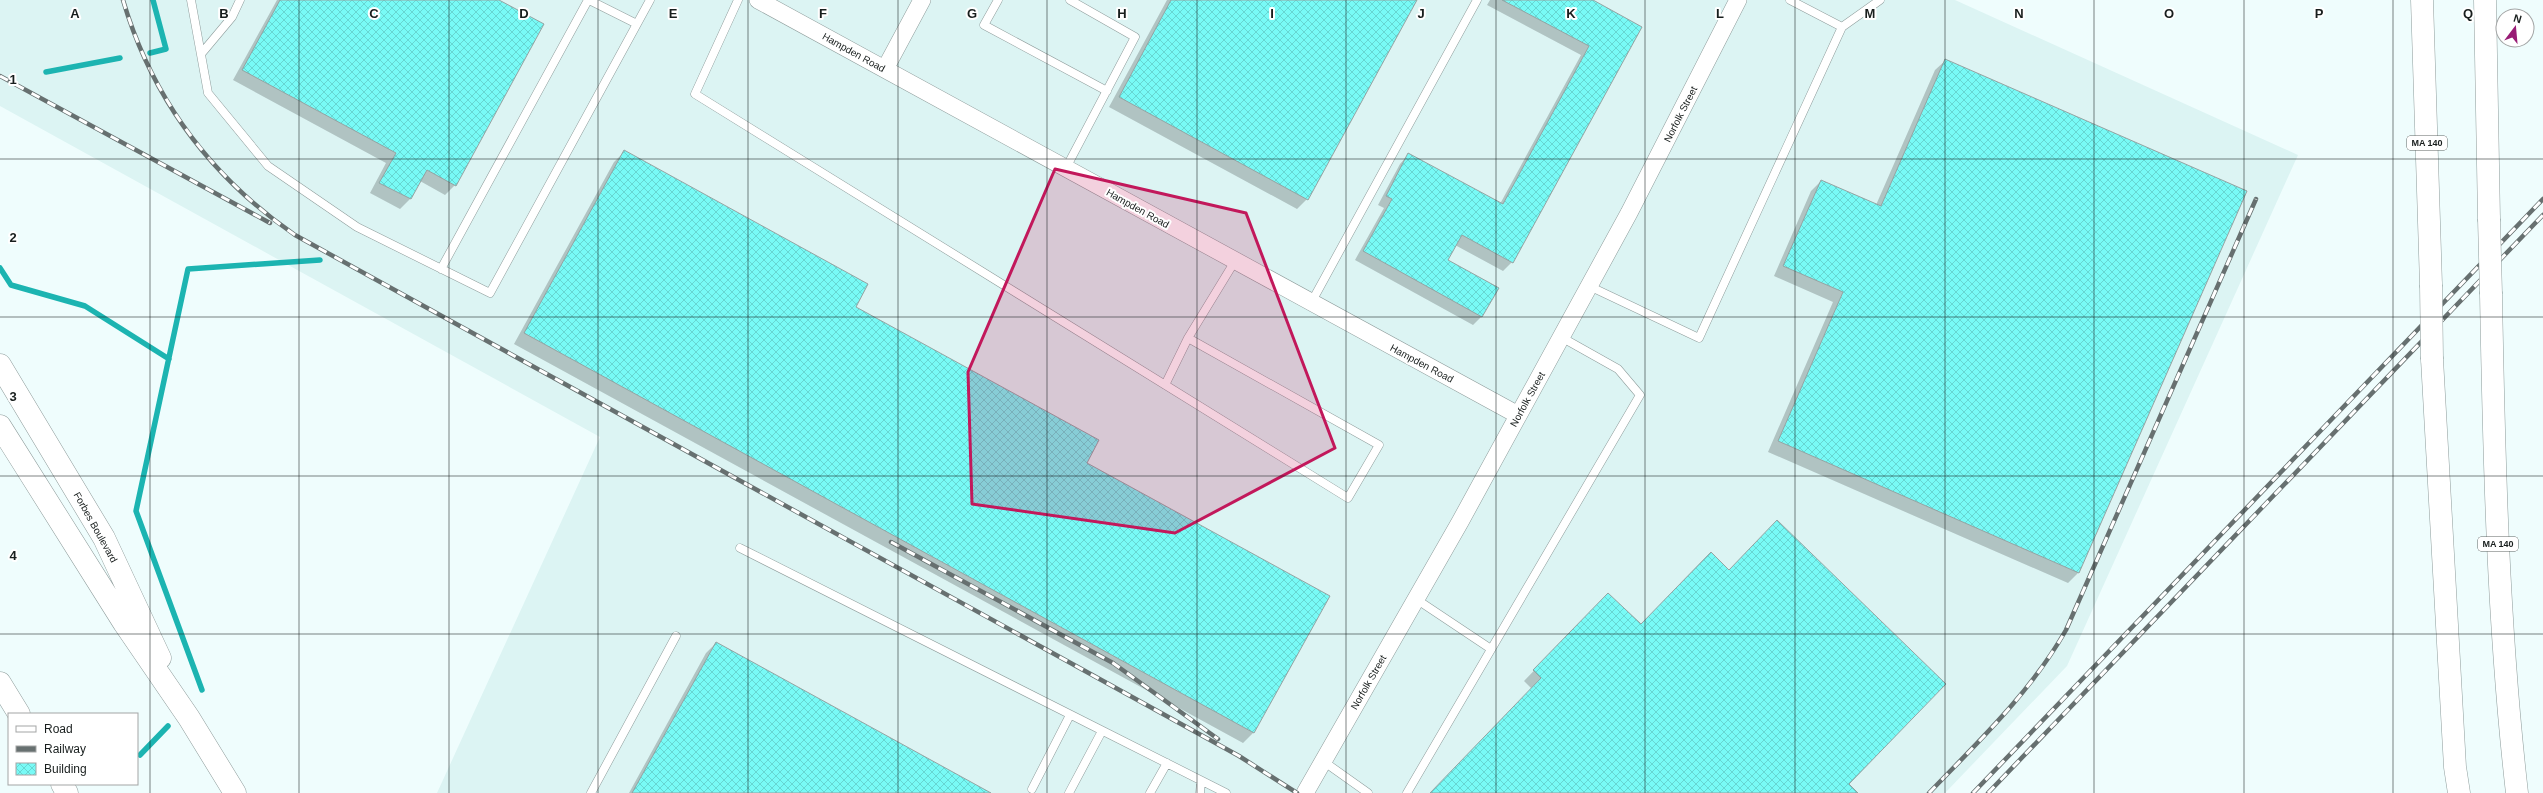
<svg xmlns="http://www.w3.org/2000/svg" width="2543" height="793" font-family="Helvetica,sans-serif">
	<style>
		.built { fill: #dcf4f3 }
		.shadow { fill: #0003 }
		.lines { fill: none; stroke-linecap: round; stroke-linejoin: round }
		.stream { stroke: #1cb4b1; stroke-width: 5.5 }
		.building { fill: url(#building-cross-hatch); stroke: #95a3a2 }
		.lane-casing { stroke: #8e9c9b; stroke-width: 9 }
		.street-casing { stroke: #8e9c9b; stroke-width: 18 }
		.secondary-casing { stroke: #8e9c9b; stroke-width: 23 }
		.highway-casing { stroke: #8e9c9b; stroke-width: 23 }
		.lane { stroke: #fff; stroke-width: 8 }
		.street { stroke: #fff; stroke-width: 17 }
		.secondary { stroke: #fff; stroke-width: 22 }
		.highway { stroke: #fff; stroke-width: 22 }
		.rail-casing { stroke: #677070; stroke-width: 4.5 }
		.rail { stroke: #fff; stroke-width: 3; stroke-dasharray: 9; stroke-linecap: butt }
		.highway-bridge-casing { stroke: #8e9c9b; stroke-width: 23; stroke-linecap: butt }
		.highway-bridge { stroke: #fff; stroke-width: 22 }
		.marked { fill: #c2185b; fill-opacity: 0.2; stroke: #c2185b; stroke-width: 3; stroke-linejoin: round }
		.grid { fill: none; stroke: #181e1d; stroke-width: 1; stroke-opacity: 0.55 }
		.labels { text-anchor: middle; stroke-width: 4; stroke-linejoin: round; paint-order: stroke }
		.shield { fill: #fff; stroke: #5d6261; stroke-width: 1 }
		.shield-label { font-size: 9px; font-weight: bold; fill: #181e1d }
		.street-label { font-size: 10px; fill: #181e1d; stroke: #fff }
		.grid-label { font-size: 13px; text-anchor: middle; font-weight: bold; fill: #181e1d; stroke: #fff; stroke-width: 4; stroke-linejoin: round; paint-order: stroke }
	</style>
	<defs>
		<pattern id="building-cross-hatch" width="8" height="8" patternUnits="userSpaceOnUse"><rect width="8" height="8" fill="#78faf6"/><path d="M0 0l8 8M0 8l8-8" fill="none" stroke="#67d6d2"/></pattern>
	</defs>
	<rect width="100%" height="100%" fill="#effdfd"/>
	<path class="built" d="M0 0H1955L2298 155 2067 666 1945 793H437L600 437 0 106Z"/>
	<path class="shadow" d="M277 0H497L455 185 445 195 420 181 410 199 400 209 370 193 386 163 233 80Z
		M1167 0H1416L1307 199 1297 209 1109 107Z
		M1490 0H1591L1641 27 1512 262 1503 271 1455 245 1447 260 1482 316 1473 325 1355 260 1384 208 1378 205 1400 164 1408 155 1500 204 1581 55 1487 5Z
		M1946 60 2246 191 2078 573 2068 583 1768 452 1833 302 1774 276 1811 191 1821 181 1876 205 1935 70Z
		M624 152 1086 463 1328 596 1253 733 1243 743 514 344 614 162Z
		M1729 571 1847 784 1857 793H1431L1532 689 1524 681 1608 594 1641 625Z
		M716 643 989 793H629L706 653Z"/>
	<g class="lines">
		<path class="stream" d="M150 53 166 49 153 0
			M46 72 120 58
			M0 268 11 285 85 306 169 359
			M202 690 136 511 188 269 320 260
			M140 755 168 726"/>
	</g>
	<path class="building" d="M280 0H499L544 24 456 186 427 170 411 199 379 183 396 153 242 70Z
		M1171 0H1417L1308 200 1119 97Z
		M1502 0H1593L1642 27 1513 263 1462 235 1448 260 1499 288 1482 317 1363 251 1392 199 1386 196 1408 153 1503 204 1589 46Z
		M1945 59 2247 191 2079 573 1778 441 1843 292 1783 266 1821 180 1881 206Z
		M624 150 868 284 856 307 1099 440 1087 463 1330 596 1254 733 524 333Z
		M1777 520 1946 684 1849 784 1858 793H1430L1541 678 1533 670 1608 593 1641 624 1711 552 1729 570Z
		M716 642 991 793H632Z"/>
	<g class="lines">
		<g class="lane-casing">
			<path id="lane" d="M191 0 208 93 268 166 357 227 490 293 650 0
				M589 0 637 24
				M738 0 695 94 1348 498 1379 445 1188 338 1235 261
				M998 0 984 25 1107 91
				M1842 27 1880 0
				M201 54 232 17 240 0
				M1066 168 1135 37 1070 0
				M441 269 588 0
				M1589 286 1699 338 1842 27 1790 0
				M1311 303 1477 0
				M1165 385 1188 338
				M740 548 1226 793
				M1416 599 1491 649
				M1323 761 1368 793
				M1032 789 1070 715
				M591 793 676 636
				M1069 793 1102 731
				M1150 793 1167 763
				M1200 793 1201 781
				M1407 793 1640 395 1618 369 1561 337"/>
		</g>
		<g class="street-casing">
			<path id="street" d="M758 0 1518 415
				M885 69 922 0
				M1305 793 1460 522 1629 213 1738 0"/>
		</g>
		<g class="secondary-casing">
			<path id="secondary" d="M0 365 104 538 160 658
				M0 426 124 623 189 718 235 793"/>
		</g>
		<g class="highway-casing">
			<path id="highway" d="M2422 0 2431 285
				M2485 0 2489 219
				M2491 294C2494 461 2498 627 2517 793
				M2432 359 2455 767 2459 793
				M0 683 19 714
				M62 784 67 793"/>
		</g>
		<use href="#lane" class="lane"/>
		<use href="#street" class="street"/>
		<use href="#secondary" class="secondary"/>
		<use href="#highway" class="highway"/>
		<g class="rail-casing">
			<path id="rail" d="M123 0C152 98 211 177 295 235L1239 756 1297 793
				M0 76 270 223
				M891 542 1113 663 1218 739
				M1929 793C1979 741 2030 693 2066 630L2256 199
				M1973 793 2543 199
				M1988 793 2543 215"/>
		</g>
		<use href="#rail" class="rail"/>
		<g class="highway-bridge-casing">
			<path id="highway-bridge" d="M2489 219 2491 294
				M2431 285 2432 359"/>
		</g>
		<use href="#highway-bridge" class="highway-bridge"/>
	</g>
	<path class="marked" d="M1055 169 1246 213 1335 448 1175 533 972 504 968 372Z"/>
	<path class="grid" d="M150 0V793M299 0V793M449 0V793M598 0V793M748 0V793M898 0V793M1047 0V793M1197 0V793M1346 0V793M1496 0V793M1645 0V793M1795 0V793M1945 0V793M2094 0V793M2244 0V793M2393 0V793M0 159H2543M0 317H2543M0 476H2543M0 634H2543"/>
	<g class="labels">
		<g class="shield">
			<rect x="2407" y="136" width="40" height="14" rx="3"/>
			<rect x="2478" y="537" width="40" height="14" rx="3"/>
		</g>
		<g class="shield-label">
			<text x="2427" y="146">MA 140</text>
			<text x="2498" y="547">MA 140</text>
		</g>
		<g class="street-label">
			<text transform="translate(854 52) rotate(29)" y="4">Hampden Road</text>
			<text transform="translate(1680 114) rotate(-63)" y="4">Norfolk Street</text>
			<text transform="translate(1138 208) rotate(29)" y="4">Hampden Road</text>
			<text transform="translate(1422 363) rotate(28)" y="4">Hampden Road</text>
			<text transform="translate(1527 399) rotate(-61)" y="4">Norfolk Street</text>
			<text transform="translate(96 527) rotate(61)" y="4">Forbes Boulevard</text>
			<text transform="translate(1368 682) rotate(-60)" y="4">Norfolk Street</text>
		</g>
	</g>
	<g class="grid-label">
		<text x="75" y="18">A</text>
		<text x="224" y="18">B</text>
		<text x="374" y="18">C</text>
		<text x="524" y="18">D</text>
		<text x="673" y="18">E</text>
		<text x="823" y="18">F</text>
		<text x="972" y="18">G</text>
		<text x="1122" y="18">H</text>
		<text x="1272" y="18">I</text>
		<text x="1421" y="18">J</text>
		<text x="1571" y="18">K</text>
		<text x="1720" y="18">L</text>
		<text x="1870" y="18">M</text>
		<text x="2019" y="18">N</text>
		<text x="2169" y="18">O</text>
		<text x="2319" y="18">P</text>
		<text x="2468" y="18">Q</text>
		<text x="13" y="84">1</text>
		<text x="13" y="242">2</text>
		<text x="13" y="401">3</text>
		<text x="13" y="560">4</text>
	</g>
	<rect x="8" y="713" width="130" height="72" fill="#ffffff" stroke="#a3a5a5"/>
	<rect x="16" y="726" width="20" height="6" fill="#ffffff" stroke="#a3a5a5"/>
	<text x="44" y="733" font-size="12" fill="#181e1d">Road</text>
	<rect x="16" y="746" width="20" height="6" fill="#677070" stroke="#a3a5a5"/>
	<text x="44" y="753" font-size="12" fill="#181e1d">Railway</text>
	<rect x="16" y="763" width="20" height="12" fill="url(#building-cross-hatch)" stroke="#a3a5a5"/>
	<text x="44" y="773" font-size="12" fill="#181e1d">Building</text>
	<g transform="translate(2515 28) rotate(16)"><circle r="19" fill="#ffffff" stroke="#a3a5a5"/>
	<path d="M0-3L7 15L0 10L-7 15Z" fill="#981c75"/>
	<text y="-6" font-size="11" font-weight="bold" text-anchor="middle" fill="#181e1d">N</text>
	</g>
</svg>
